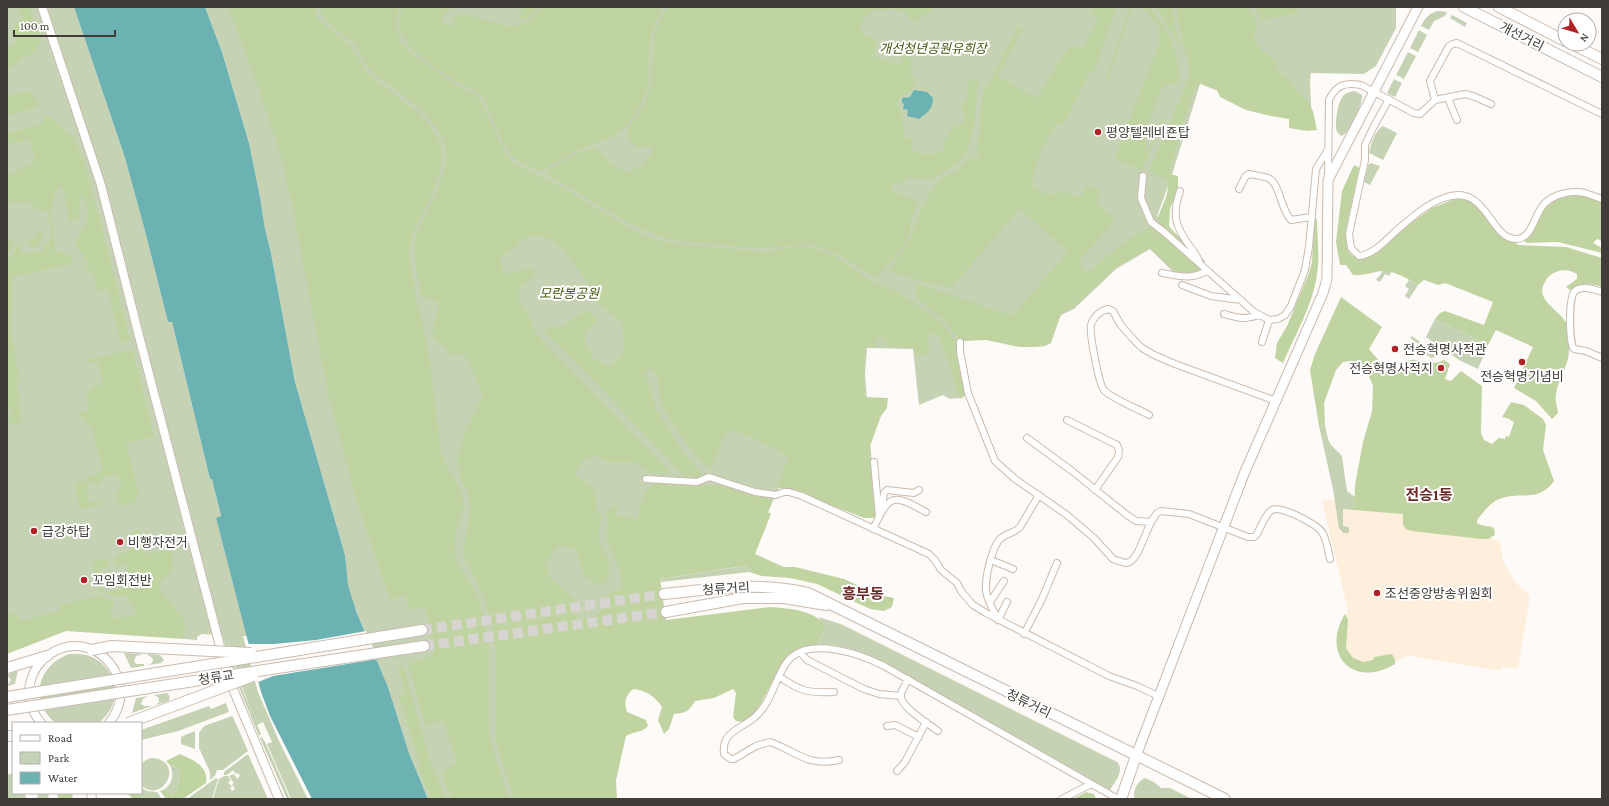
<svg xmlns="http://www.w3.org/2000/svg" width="1609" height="806" font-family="'Crimson Pro','Noto Sans KR',serif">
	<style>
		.commercial { fill: #fdefdb }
		.green { fill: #c5d2b3 }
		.forest { fill: #c0d4a2 }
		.water { fill: #6db2b3 }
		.pier { fill: #fdfaf8 }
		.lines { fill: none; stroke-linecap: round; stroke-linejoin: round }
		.primary-tunnel { stroke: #d7d4d1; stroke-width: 10; stroke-dasharray: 10 5; stroke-linecap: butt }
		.minor-casing { stroke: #c9bbaf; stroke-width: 8 }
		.tertiary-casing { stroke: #c9bbaf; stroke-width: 10 }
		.secondary-casing { stroke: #c9bbaf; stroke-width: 11 }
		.primary-casing { stroke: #c9bbaf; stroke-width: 12 }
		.minor { stroke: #fff; stroke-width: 6 }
		.tertiary { stroke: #fff; stroke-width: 8 }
		.secondary { stroke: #fff; stroke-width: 9 }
		.primary { stroke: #fff; stroke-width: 10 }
		.primary-bridge-casing { stroke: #c9bbaf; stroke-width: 12; stroke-linecap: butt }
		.primary-bridge { stroke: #fff; stroke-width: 10 }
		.poi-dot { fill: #b22126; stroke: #fff; stroke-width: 1.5 }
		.labels { text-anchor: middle; stroke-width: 4; stroke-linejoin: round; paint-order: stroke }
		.street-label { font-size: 13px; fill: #413c37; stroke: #fff }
		.park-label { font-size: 13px; font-style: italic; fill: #445b12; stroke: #fff }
		.poi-label { font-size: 13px; fill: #413c37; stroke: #fff; text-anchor: start }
		.quarter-label { font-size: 15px; font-weight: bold; fill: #6f2926; stroke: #fff }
	</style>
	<rect width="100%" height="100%" fill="#fdfaf8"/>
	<path class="commercial" d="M1330 500 1405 513 1484 535 1500 542 1503 561 1516 583 1530 596 1518 669 1502 667 1501 671 1410 656 1404 657 1390 666 1359 668 1338 639 1348 611 1322 501Z"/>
	<path class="green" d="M7 7H74L125 158 145 231 168 322H172L210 479 212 478 221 517 216 518 247 636H243L258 692 279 741 308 799H291L267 744 272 742 263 722 257 725 238 677 227 635 237 677 261 734 259 736 235 678 222 635 202 634 197 637V640L184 639V634L68 629 7 649Z
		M205 7H1396V28L1376 66 1364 74 1311 73 1310 81 1312 126 1200 84 1171 178 1157 216 1205 261 1195 273H1174L1150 249 1116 269 1074 309 1061 315 1048 340 967 339 955 346 960 398 950 399 943 395 919 405 913 349 867 348 865 374 876 517 780 485 763 524 655 575 621 658 598 799H428L409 753 388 687 356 611 347 585 345 555 295 382 271 253 265 229 260 197 249 143 222 52Z
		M1439 11 1447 12 1445 16 1434 21 1429 30 1421 26C1425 18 1430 12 1439 11Z
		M1452 15 1467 23 1465 27 1450 18Z
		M1419 30 1427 35 1418 52 1410 48Z
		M1408 52 1416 56 1404 79 1396 75Z
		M1394 79 1402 83 1395 97 1387 93Z
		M1355 91 1362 95C1363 104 1350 132 1342 136 1340 135 1339 134 1337 132 1334 125 1338 101 1343 96 1346 92 1350 92 1355 91Z
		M1383 126 1397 133 1383 160 1369 153C1371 144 1375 130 1383 126Z
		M1371 163 1380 166 1370 185 1364 182 1368 165Z
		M1383 271H1392L1389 276 1385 274 1380 282 1376 280Z
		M1409 280 1418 285 1409 299 1405 296 1409 289 1405 286Z
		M1435 319 1488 345 1478 369 1459 360 1426 337Z
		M1412 336 1438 355 1436 357 1431 358 1417 348 1420 345 1410 338Z
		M1325 425C1327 433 1327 441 1333 447 1336 451 1340 452 1342 457L1347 491 1355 497 1354 510 1343 509V526L1349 527V533H1343L1339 528 1333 489 1319 426Z
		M750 566 755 574 749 572 661 582 660 579 737 567Z
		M818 617 841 624 1117 762C1125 770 1115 782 1110 790L873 657C857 650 835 643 817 645L825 627Z
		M124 653 143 654 136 656 134 661 136 664H144V666L131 668Z
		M70 654C111 649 132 699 98 723 87 723 68 725 58 723 53 722 49 717 46 713 30 690 45 661 70 654Z
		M147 654 160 655 164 660 161 663 148 665 152 663 153 659Z
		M18 670 15 684 7 686 11 680 7 675Z
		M167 693 170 697 169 701 156 705 159 702V698L154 695Z
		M148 696 143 699 141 704 144 706H152L132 713 136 698Z
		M226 703 229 712 178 731 141 740V730L209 706 211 709Z
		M232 716 233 717 248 751 223 770H217L215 776 210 780V772L199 748V733L204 726Z
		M195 731V749L181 744V737L185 735Z
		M262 737 266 744 290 799H287L260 738Z
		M248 754 268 799H213L219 779 224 776H228L231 781 228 782 232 787 230 788 232 791 235 789 232 784 234 783 229 776 234 774 237 779 240 776 238 773 236 774 233 770 227 775H224V772Z
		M151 758C186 759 164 806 141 785V764L146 760Z
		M170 765C186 766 180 787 172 795L165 789C173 782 174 774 170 765Z
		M13 773V793H25L26 799H7V775Z
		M216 778 218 779 212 799H187Z
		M1145 778 1154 782 1161 788H1170L1192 799H1134C1133 791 1137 781 1145 778Z
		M141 787 147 791 157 792 162 799H145L138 793H141Z
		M37 793H48L49 799H38Z"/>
	<path class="forest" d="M17 7H29L41 41 32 54 21 58 13 67 7 70V47L13 46 17 40 14 26 22 19Z
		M228 7H315L316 15 319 20C328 29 340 36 349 45 357 52 359 63 366 71 389 96 428 109 440 145 446 164 435 188 427 205 420 219 411 232 410 247 409 277 420 310 426 340 432 375 436 412 440 448L445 463 462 493 463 511 456 528 454 544 455 555 457 562 477 595 486 624 489 650V727L490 740 509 799H453L441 773 457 763 443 720 426 727 408 664 433 655 426 608 410 610 404 595 390 600 355 496 328 394 291 200 281 156 259 90Z
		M320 7H398L396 27 401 43 415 56 456 85 474 94 479 98 505 153 513 163 563 188 634 231 661 241 686 245 764 252 797 247H808L816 249 833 255 869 280 895 291 931 314 945 327 956 343 967 395 960 399 946 355 937 334 932 332 927 337 930 354 916 356 914 348 886 346V338H877L875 347H865L864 376 865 397 888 398 887 408 881 416 869 449 876 516 873 518H864L789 489 776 488 788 459 785 454 747 435 731 430 726 433 711 468C708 466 705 465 703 463 694 455 662 410 660 399 657 385 662 379 650 368L645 373 656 410 686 456 701 473V476C694 479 689 478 683 475L581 367 544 332 550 327H563L575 317 587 310 597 320 586 333 585 343 594 359 609 366C629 354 624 341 621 322L593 299 589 292 587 281 565 252 551 239 536 235 522 239 515 247 502 256 500 260 503 273H515L530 267 536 271 531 279 520 286 518 298 528 314 536 334 598 398 672 474 649 473 635 462H607L594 455 583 460 574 475 592 487 597 504V511L602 520C601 522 599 526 599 529 594 551 622 560 603 585 579 582 582 566 576 548L557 546 545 566 550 578 574 599 577 610 576 615 582 619 596 615 604 609 602 599 606 595 622 589 620 571 606 537 609 524 606 512 615 504 618 505 616 515 637 519 645 493 653 485 661 482 690 485H718L770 499 771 503 768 512 771 514 755 554 784 567H795L844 579 868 590V592L877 598 884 596 894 598 892 607 884 611 870 609 817 584 790 578 762 576 755 574 749 566 736 567 660 579 666 620 770 607C786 608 818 610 825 627L817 645C812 647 804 647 799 650 771 664 770 705 744 722L736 721 733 717 736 693 733 689 714 698 695 701C688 712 686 713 674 714L669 729 664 734 658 720 662 707C655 696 645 690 633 689 625 696 624 702 627 712L646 720 648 726C642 733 634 731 626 736L616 780 617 799H514L500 754 496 738V649L492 623 480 588 465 559 464 550 470 509 468 493 460 476 457 457 466 430 483 395 468 361 463 354 452 355 432 336 439 303 421 296C418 276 411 253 417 233 419 226 424 220 426 214 440 186 456 157 437 129 420 102 389 89 367 66 361 60 361 49 354 43 343 33 320 23 320 7Z
		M402 7H455L443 14 441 23 452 26 455 18 462 14 470 15 509 27 519 25 530 21 543 7H664C648 30 648 54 649 81 644 100 634 122 618 133 609 140 597 142 587 146 571 153 556 162 541 171 532 167 520 164 513 157 501 144 492 113 482 96 475 89 466 87 458 82 441 72 400 47 399 25 399 20 401 13 402 7Z
		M523 7H538L528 18 518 21Z
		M669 7H935L915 23 905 13 893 9 872 11 863 19 860 27 863 34 876 40 875 57 900 65 908 39 912 42 908 57 912 60 910 74 916 80C914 89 908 93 900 97L897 104 902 117 904 138 913 139 912 150C924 155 933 157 944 150L943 142 954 127 961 125 965 119 961 105 967 99 969 80 978 81C976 100 975 141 963 157 958 164 951 168 944 172 930 180 924 181 908 177L904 183H893L890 190 919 203 910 221V234L902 248 876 279 836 253 819 246 809 244 759 248 685 242 662 237 630 224 545 173C560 163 577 151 595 148 610 159 609 168 629 172L642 165 652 154 653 146 638 148 630 141 627 134 628 129 642 108 651 87 654 37 662 16Z
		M1092 7H1117L1093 73 1089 72 1067 119 1060 125H1055C1046 143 1032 165 1033 186L1044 194H1051L1064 192 1080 198 1088 185 1101 191 1096 202 1114 218 1113 223 1082 257 1080 264 1086 274C1101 262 1128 238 1145 230 1149 228 1153 229 1157 230L1201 269 1202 271 1200 273 1183 274 1176 272 1150 248 1115 268 1073 307 1061 314 1051 343 1045 346 1036 347H1019L986 340 965 341 957 337 944 320 917 298 915 292 916 283 1012 316 1068 252 1020 209 951 288 895 274 889 271 912 236 920 211 934 186 942 178 956 171 972 156 974 160 980 157 977 151 982 98 985 89 1018 26 1023 29 997 76 1036 98C1050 80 1056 62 1072 45L1082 49 1099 18 1090 13Z
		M1130 7H1133L1108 78H1106Z
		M1150 7C1167 27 1183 58 1178 85L1169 83 1163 86 1147 126 1145 137 1147 152 1161 120 1163 121 1142 170 1115 158 1161 39 1158 37 1160 27 1143 8Z
		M1157 7H1172L1179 46Z
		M1177 7H1249L1257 24C1257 28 1254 31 1254 36 1254 47 1269 56 1277 62V70L1290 81 1298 93 1308 103 1313 111 1317 130 1307 131 1289 128V119L1271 116 1246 110 1220 97 1217 90 1200 83 1192 95 1180 131V136L1170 169V174L1178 176V190L1170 209 1169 226 1180 240 1179 242C1171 235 1158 228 1158 217 1162 206 1171 191 1167 180L1149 171 1189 78V64L1180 33Z
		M1255 7H1298V13L1262 20Z
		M28 91 40 103 37 107 7 115V96Z
		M45 116 50 117 66 132 74 137 87 171 130 340 121 343 108 289 98 291 94 275H92L91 270 83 271 89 264C84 253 78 252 75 243 87 221 94 217 80 194L79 220 68 222 65 194 60 186 53 195 54 201 51 212 38 210 31 204 22 201 11 203 7 206V175L33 164 35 156 29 140 7 144V134L36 125 43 124V119Z
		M1355 165 1359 168C1357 180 1354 191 1352 202 1349 217 1335 263 1365 257L1432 208 1460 197 1468 200 1474 203 1506 238 1519 245 1566 247 1602 258V287C1591 284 1580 281 1572 291L1566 287 1577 279V274C1571 270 1562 269 1556 272 1551 274 1547 277 1545 282 1533 301 1563 311 1567 325 1569 332 1569 343 1569 350 1569 366 1558 379 1556 394 1555 401 1557 406 1558 413L1552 419 1536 401 1514 388 1533 347 1496 330 1488 345 1435 319 1440 313 1445 311 1484 325 1493 302 1445 283 1438 285 1424 280 1418 285C1408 279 1394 270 1382 271 1372 272 1364 276 1353 275L1346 265H1340L1336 242 1342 191 1353 167Z
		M1572 194 1584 195 1602 202V241L1597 239 1593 243 1602 248V253L1558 242 1527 243 1524 241C1533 234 1532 232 1536 223 1543 206 1553 197 1572 194Z
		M49 214H51L55 252C62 252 68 253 73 258L72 264 12 277 11 334 19 379 16 381 20 402 18 403 22 422 10 425 8 420 12 413 10 409 7 407V262L20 242 21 253 39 252 46 254 43 249 51 239Z
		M1317 218C1317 237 1320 256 1317 274 1313 305 1295 335 1283 363L1275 358 1277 343 1287 326 1309 273 1312 262 1314 222Z
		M40 229 43 236 39 244 34 248 30 246 26 241 35 237Z
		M7 237 15 242 7 255Z
		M1341 297 1382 327 1369 349 1380 362 1396 373C1400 370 1404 363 1408 361 1420 356 1429 368 1444 360L1450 364 1445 379 1451 381 1461 371 1482 386 1481 433 1484 440 1492 444 1499 438 1505 439 1506 436 1509 437 1514 422 1510 420V419L1502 417 1511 402 1524 405 1543 419 1546 425 1543 450 1554 481C1537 505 1518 489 1497 500 1489 504 1482 514 1477 520V523C1483 527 1488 525 1494 528L1495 535 1488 539H1481L1412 531 1406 529 1403 525V514L1354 510 1355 485 1363 442 1372 411 1373 386 1365 366 1351 361 1343 362 1336 370 1324 403 1325 425 1319 426 1310 370 1315 354Z
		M130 350 133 351 154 436 126 443 139 497 135 498 136 502 119 506 116 494 122 486 118 477C110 471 102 476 100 486L86 481 87 480 86 477 103 472 93 430 81 417 79 412 90 410 86 392 92 390V387L103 384 98 361 86 363 85 360Z
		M82 481 89 485C87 491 85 496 89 502H102V505L80 510 74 484Z
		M140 530 146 555 171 549C177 564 171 574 160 583L159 588 184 620 185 626 184 639 66 631 7 654V615L17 612 20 621 60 611 59 605 100 596 113 601 114 607 110 613 112 617 117 619 134 615 136 608 130 604 128 595 117 597 100 592 92 562 105 559 108 561V567L99 571 104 593 131 586 126 564 116 566 114 559 115 556C132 552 135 548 131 532Z
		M1345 614 1348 620 1346 648 1353 658 1363 662 1373 660 1374 657 1392 654 1395 660V664C1354 689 1320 655 1345 614Z
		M403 665 429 759 446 799H432L419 769 420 764 399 696 405 694 398 666Z
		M180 754C193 760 209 766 206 783L183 799H166L160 791 165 789 172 795C180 787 186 766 170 765L166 761Z
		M1086 792 1094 794 1096 799H1073Z
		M57 793H72L73 799H58Z
		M127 793H138L145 799H133Z"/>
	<path class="water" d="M74 7H205L222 52 249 143 260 197 265 229 271 253 295 382 345 555 348 585 356 611 388 687 409 753 428 799H312L270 716 261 692 216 518 221 516 212 479H210L172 322H168L145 231 125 158Z
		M914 90 927 92 933 98C933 109 927 113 919 119L907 116 908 110 903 109 904 104 902 103V98L910 97Z"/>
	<path class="pier" d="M366 631 378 659 273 676 256 683 247 644H274L316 640Z"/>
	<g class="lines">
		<path class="primary-tunnel" d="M422 630 664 594
			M424 646 666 612"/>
		<g class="minor-casing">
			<path id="minor" d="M1448 98 1457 120
				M1389 99 1373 128 1365 145V160L1349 234 1351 248 1359 256C1373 255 1386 240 1396 231 1410 219 1426 204 1444 198 1486 182 1489 237 1515 239 1533 240 1534 213 1545 203 1555 194 1571 190 1585 193 1591 195 1596 197 1602 199
				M1435 100 1430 81 1449 46 1453 44 1457 43 1602 114
				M1143 176 1141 198 1151 222 1164 232 1254 312 1269 320 1278 319 1285 315 1291 306 1305 270 1309 247 1316 169 1327 151
				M1328 178 1329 100C1336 85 1345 82 1361 85L1414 113 1420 114 1435 100 1465 94 1473 96 1491 104
				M1239 189 1245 177 1249 174C1255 175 1262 176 1268 178 1280 183 1280 208 1291 220L1311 217
				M1180 191C1172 215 1175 226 1189 245 1194 252 1198 256 1200 264
				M1162 273C1180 276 1190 280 1207 271
				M1182 285 1211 296 1241 300
				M1602 292C1594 289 1582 285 1575 291 1568 297 1569 342 1574 349L1586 351 1602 358
				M1224 314C1239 318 1244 320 1259 315
				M960 342V352L968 393 995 461 1015 479 1067 515 1094 538 1113 559 1125 563 1130 562 1134 558 1138 552 1151 522 1157 513 1161 511 1189 514 1248 537H1254L1257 534C1261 527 1265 514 1272 510 1281 505 1316 524 1322 532 1327 540 1328 550 1330 559
				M1262 342 1269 320
				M1149 415C1140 410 1109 397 1104 390 1099 385 1089 332 1091 325 1093 317 1100 311 1108 309L1113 311 1120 324 1133 339 1142 348 1154 355 1175 364 1276 401
				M1067 420 1117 445 1119 450 1118 457 1095 490
				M1027 438 1072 471 1127 515 1136 521 1151 522
				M874 462 879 517
				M646 479 697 482 709 477 755 492 776 495 784 492H789L802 496 929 554 935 560 941 570 957 583 961 591 973 605 986 613 1109 676 1137 686 1158 696
				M884 507 883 499 884 493 887 490 914 493 919 490
				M873 529C890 494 892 493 926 512
				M991 560 1013 569
				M990 602 1004 581
				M998 620C994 611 987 600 986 591 985 578 991 551 999 540 1005 533 1014 534 1020 527L1039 495
				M998 620 1007 602
				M1024 634 1042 599 1057 563
				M801 653 807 660 864 689 879 694 901 696
				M780 677C801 692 809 693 834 692
				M908 679C906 684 902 689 901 694 898 706 929 724 938 731
				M887 726 895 725 919 737
				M839 760C807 767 798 752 770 742L756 746 734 759H731L724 754C721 730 744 729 757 715 772 701 775 678 787 662 808 635 860 654 884 666L1118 799
				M897 771 905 762 926 722
				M1062 799 1091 784"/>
		</g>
		<g class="tertiary-casing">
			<path id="tertiary" d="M42 7 101 185 138 332 228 677 279 799
				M41 723C31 711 26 695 31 680 34 669 41 660 50 654 95 625 143 682 109 723
				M91 793 92 799"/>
		</g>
		<g class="secondary-casing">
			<path id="secondary" d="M1136 756 1244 474 1323 293 1327 279 1328 180 1418 7"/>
		</g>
		<g class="primary-casing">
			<path id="primary" d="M1464 7 1602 77
				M1499 7 1565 41
				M1572 44 1602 59
				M664 594C713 589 759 581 808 593L1225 799
				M666 612 743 598H784L826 605
				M281 653 422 630
				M284 667 424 646
				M7 668 47 656
				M7 736H13
				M1121 799 1136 756"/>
		</g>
		<use href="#minor" class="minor"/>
		<use href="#tertiary" class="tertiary"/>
		<use href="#secondary" class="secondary"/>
		<use href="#primary" class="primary"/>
		<g class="primary-bridge-casing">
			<path id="primary-bridge" d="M92 650 112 646 251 653
				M7 697 281 653
				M7 710 284 667
				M128 723 253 676"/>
		</g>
		<use href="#primary-bridge" class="primary-bridge"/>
	</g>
	<g class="poi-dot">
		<circle cx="1098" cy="132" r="4"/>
		<circle cx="1395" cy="349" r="4"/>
		<circle cx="1522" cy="362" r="4"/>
		<circle cx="1441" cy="368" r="4"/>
		<circle cx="34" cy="531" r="4"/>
		<circle cx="120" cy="542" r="4"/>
		<circle cx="84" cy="580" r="4"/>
		<circle cx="1377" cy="593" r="4"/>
	</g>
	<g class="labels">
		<g class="street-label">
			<text transform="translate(1522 36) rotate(27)" y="5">개선거리</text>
			<text transform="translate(726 588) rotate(-4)" y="5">청류거리</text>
			<text transform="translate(216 677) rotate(-9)" y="5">청류교</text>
			<text transform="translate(1029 703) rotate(26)" y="5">청류거리</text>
		</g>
		<g class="park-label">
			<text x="933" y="53">개선청년공원유희장</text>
			<text x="569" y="298">모란봉공원</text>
		</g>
		<g class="poi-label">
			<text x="1106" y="137">평양텔레비죤탑</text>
			<text x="1403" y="354">전승혁명사적관</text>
			<text x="1433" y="373" text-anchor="end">전승혁명사적지</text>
			<text x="1522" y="381" text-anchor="middle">전승혁명기념비</text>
			<text x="42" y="536">급강하탑</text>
			<text x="128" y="547">비행자전거</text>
			<text x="92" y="585">꼬임회전반</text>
			<text x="1385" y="598">조선중앙방송위원회</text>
		</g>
		<g class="quarter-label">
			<text x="1429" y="500">전승1동</text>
			<text x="863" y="599">흥부동</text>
		</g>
	</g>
	<rect width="1609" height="806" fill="none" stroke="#413c37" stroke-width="16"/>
	<rect x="12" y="722" width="130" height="72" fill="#ffffff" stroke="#b3b1af"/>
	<rect x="20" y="735" width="20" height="6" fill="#ffffff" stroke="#b3b1af"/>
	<text x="48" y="742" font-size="12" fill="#413c37">Road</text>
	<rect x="20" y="752" width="20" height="12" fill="#c5d2b3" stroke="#b3b1af"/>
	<text x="48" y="762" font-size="12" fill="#413c37">Park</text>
	<rect x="20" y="772" width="20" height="12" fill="#6db2b3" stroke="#b3b1af"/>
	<text x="48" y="782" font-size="12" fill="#413c37">Water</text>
	<g transform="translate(1577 32) rotate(128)"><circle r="19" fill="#ffffff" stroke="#b3b1af"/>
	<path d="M0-3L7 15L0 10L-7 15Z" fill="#b22126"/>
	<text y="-6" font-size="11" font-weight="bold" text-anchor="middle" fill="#413c37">N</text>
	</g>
	<path d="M14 30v6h101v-6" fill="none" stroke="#413c37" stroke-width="2"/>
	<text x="20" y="30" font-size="12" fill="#413c37" stroke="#ffffff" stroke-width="3" paint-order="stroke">100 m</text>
</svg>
